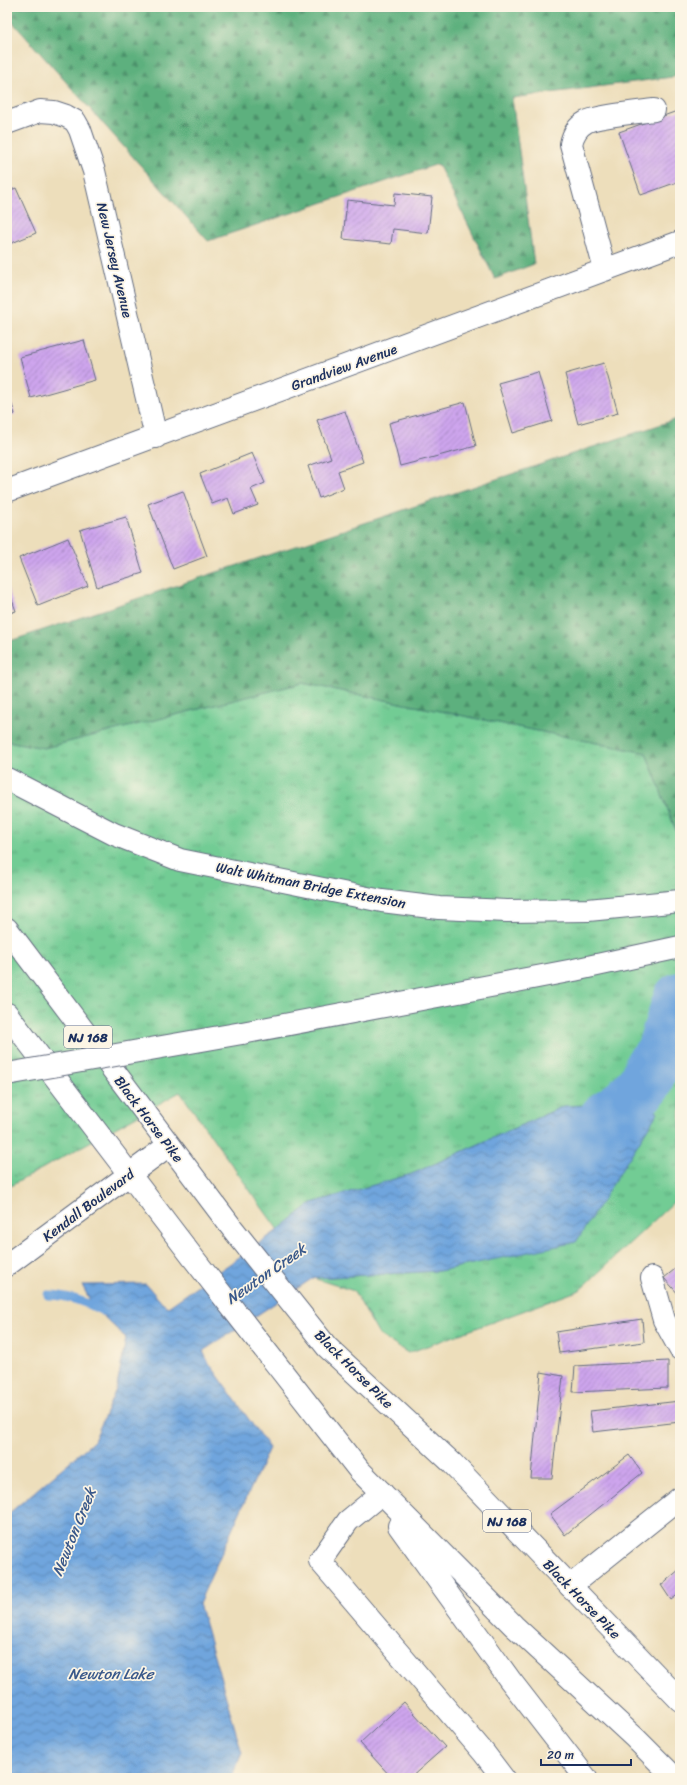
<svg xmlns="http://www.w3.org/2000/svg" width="687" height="1785" font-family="Sriracha,sans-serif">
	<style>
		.grass { fill: url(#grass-tufts); stroke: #467e79 }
		.forest { fill: url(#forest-firs); stroke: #3c706e }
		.water { fill: url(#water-waves); stroke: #466a9e }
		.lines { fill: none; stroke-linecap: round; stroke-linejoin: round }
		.stream { stroke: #70a5dd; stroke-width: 9 }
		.river { stroke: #70a5dd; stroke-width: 54 }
		.building { fill: url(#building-hatch) }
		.minor-casing { stroke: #646c7f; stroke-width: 24 }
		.major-casing { stroke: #646c7f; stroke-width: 24 }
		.highway-casing { stroke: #646c7f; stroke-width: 24 }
		.minor { stroke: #fff; stroke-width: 22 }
		.major { stroke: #fff; stroke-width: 22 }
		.highway { stroke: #fff; stroke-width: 22 }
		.highway-bridge-casing { stroke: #646c7f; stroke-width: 24; stroke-linecap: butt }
		.highway-bridge { stroke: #fff; stroke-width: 22 }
		.labels { text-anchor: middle; stroke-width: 3.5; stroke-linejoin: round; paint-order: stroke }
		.shield { fill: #fcf5e5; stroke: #5e6a86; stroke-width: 1 }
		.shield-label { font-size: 13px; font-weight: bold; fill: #1b2f5e }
		.street-label { font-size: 14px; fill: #1b2f5e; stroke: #fcf5e5 }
		.water-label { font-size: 15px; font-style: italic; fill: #39588a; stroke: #fcf5e5 }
	</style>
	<defs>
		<pattern id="grass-tufts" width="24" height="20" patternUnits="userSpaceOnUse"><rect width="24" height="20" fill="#72cc94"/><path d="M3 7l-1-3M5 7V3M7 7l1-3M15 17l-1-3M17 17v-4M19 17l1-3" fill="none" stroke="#5da67c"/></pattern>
		<pattern id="forest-firs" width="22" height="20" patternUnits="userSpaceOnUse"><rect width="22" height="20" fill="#5db07e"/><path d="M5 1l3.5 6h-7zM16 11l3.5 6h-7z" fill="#4c906a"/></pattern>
		<pattern id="water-waves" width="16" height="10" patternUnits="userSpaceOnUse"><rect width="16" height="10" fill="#70a5dd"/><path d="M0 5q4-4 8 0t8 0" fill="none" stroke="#5b87b6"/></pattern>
		<pattern id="building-hatch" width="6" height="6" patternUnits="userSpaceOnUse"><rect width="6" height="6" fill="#cea5ed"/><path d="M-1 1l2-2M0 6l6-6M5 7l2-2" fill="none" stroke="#a687c3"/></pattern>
	</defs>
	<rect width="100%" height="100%" fill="#fcf5e5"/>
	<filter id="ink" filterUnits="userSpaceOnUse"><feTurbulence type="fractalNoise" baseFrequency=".025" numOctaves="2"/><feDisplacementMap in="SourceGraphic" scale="8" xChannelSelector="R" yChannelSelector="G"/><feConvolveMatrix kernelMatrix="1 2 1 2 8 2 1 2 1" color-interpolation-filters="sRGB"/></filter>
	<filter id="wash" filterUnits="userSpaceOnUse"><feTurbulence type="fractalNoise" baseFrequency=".012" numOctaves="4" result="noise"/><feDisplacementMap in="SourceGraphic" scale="16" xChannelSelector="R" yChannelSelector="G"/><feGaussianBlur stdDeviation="0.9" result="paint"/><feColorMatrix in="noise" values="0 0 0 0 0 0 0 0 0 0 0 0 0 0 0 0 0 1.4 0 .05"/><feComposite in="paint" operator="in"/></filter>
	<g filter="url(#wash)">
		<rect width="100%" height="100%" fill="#eddebb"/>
		<path class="grass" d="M302 683 646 753 680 841V1196L580 1290 408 1353 379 1335 354 1291 313 1278 439 1271 564 1106 412 1174 312 1203 278 1230 180 1092 7 1188V741L44 748Z"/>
		<path class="forest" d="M7 7H680V76L512 98 534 264 495 279 438 164 208 241 7 16Z
			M680 418V841L646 753 302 683 44 748 7 741V642Z"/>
		<path class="water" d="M626 1104 658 1112 576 1242 439 1271 313 1278 203 1351 207 1360 269 1448 199 1603 242 1753 231 1778H7V1515L94 1441 117 1387 126 1338 93 1306 82 1285 146 1284 162 1303 168 1307 278 1230 312 1203 412 1174 564 1106Z"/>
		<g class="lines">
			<path class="stream" d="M48 1295C66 1295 87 1302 103 1311"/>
			<path class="river" d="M569 1149 593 1135 607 1117 626 1104 645 1083 651 1067 662 1054 680 999"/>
		</g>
		<g id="blocks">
			<path class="building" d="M680 110V181L641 195 619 132Z
				M16 188 36 233 7 245V192Z
				M395 193 432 197 428 233 393 229 391 244 343 239 347 200 394 205Z
				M84 340 95 380 31 398 20 357Z
				M604 363 618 413 578 424 565 374Z
				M538 372 552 421 513 433 498 383Z
				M7 390 15 414 7 417Z
				M465 402 476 446 400 466 389 423Z
				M345 411 363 462 338 471 344 488 319 498 308 466 331 458 317 420Z
				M252 453 265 483 251 489 258 505 234 514 228 498 212 504 200 474Z
				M183 491 207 556 173 569 148 504Z
				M126 517 143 573 97 587 80 530Z
				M68 538 88 586 38 606 19 558Z
				M7 586 16 611 7 614Z
				M680 1265V1296L664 1278Z
				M642 1319 644 1342 559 1353 556 1332Z
				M668 1361V1388L573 1392 575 1366Z
				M541 1372 563 1376 552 1478H531Z
				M680 1401V1422L593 1432 590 1411Z
				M629 1455 642 1473 565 1535 550 1514Z
				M680 1569V1593L671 1600 661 1585Z
				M404 1702 445 1747 410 1778H392L360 1743Z"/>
		</g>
	</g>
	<g filter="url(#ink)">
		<use href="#blocks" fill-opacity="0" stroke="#646c7f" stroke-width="1"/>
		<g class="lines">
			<g class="minor-casing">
				<path id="minor" d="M7 123 40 111 54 112 66 116 75 121 80 130 94 171 156 437
					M605 270 571 144C573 134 577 127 586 122 596 116 640 112 654 110
					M7 491 680 242
					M7 1265 169 1145
					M652 1278 664 1320 680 1349
					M382 1493 348 1521 320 1561 484 1753 503 1778
					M570 1586 680 1498"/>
			</g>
			<g class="major-casing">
				<path id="major" d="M7 929 232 1228 327 1347 452 1463 680 1700
					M7 1014 194 1259 359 1470 514 1626 635 1738 675 1778
					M399 1526 510 1680 586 1778"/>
			</g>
			<g class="highway-casing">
				<path id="highway" d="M7 779 114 834 180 860 382 901 439 908 507 911 588 910 680 901
					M242 1033 574 970 680 947"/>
			</g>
			<use href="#minor" class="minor"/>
			<use href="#major" class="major"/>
			<use href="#highway" class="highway"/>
			<g class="highway-bridge-casing">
				<path id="highway-bridge" d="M7 1074 242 1033"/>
			</g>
			<use href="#highway-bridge" class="highway-bridge"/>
		</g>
	</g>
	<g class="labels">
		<g class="shield">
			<rect x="64" y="1026" width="48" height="22" rx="3"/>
			<rect x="483" y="1510" width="48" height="22" rx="3"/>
		</g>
		<g class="shield-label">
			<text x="88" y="1042">NJ 168</text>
			<text x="507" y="1526">NJ 168</text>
		</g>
		<g class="street-label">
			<text transform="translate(115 260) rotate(77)" y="5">New Jersey Avenue</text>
			<text transform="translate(344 367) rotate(-20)" y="5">Grandview Avenue</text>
			<text transform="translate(311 885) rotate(11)" y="5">Walt Whitman Bridge Extension</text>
			<text transform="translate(149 1119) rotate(53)" y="5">Black Horse Pike</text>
			<text transform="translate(88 1205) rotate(-37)" y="5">Kendall Boulevard</text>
			<text transform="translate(354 1369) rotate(45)" y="5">Black Horse Pike</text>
			<text transform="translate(582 1599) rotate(46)" y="5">Black Horse Pike</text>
		</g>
		<g class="water-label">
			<text transform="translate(266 1274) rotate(-35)" y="5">Newton Creek</text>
			<text transform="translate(74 1532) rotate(-68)" y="5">Newton Creek</text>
			<text x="111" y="1679">Newton Lake</text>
		</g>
	</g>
	<rect width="687" height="1785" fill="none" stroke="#fcf5e5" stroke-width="24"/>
	<path d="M541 1759v6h90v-6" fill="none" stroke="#1b2f5e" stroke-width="2"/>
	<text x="547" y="1759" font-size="12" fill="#1b2f5e" stroke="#fcf5e5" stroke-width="3" paint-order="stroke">20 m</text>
</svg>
